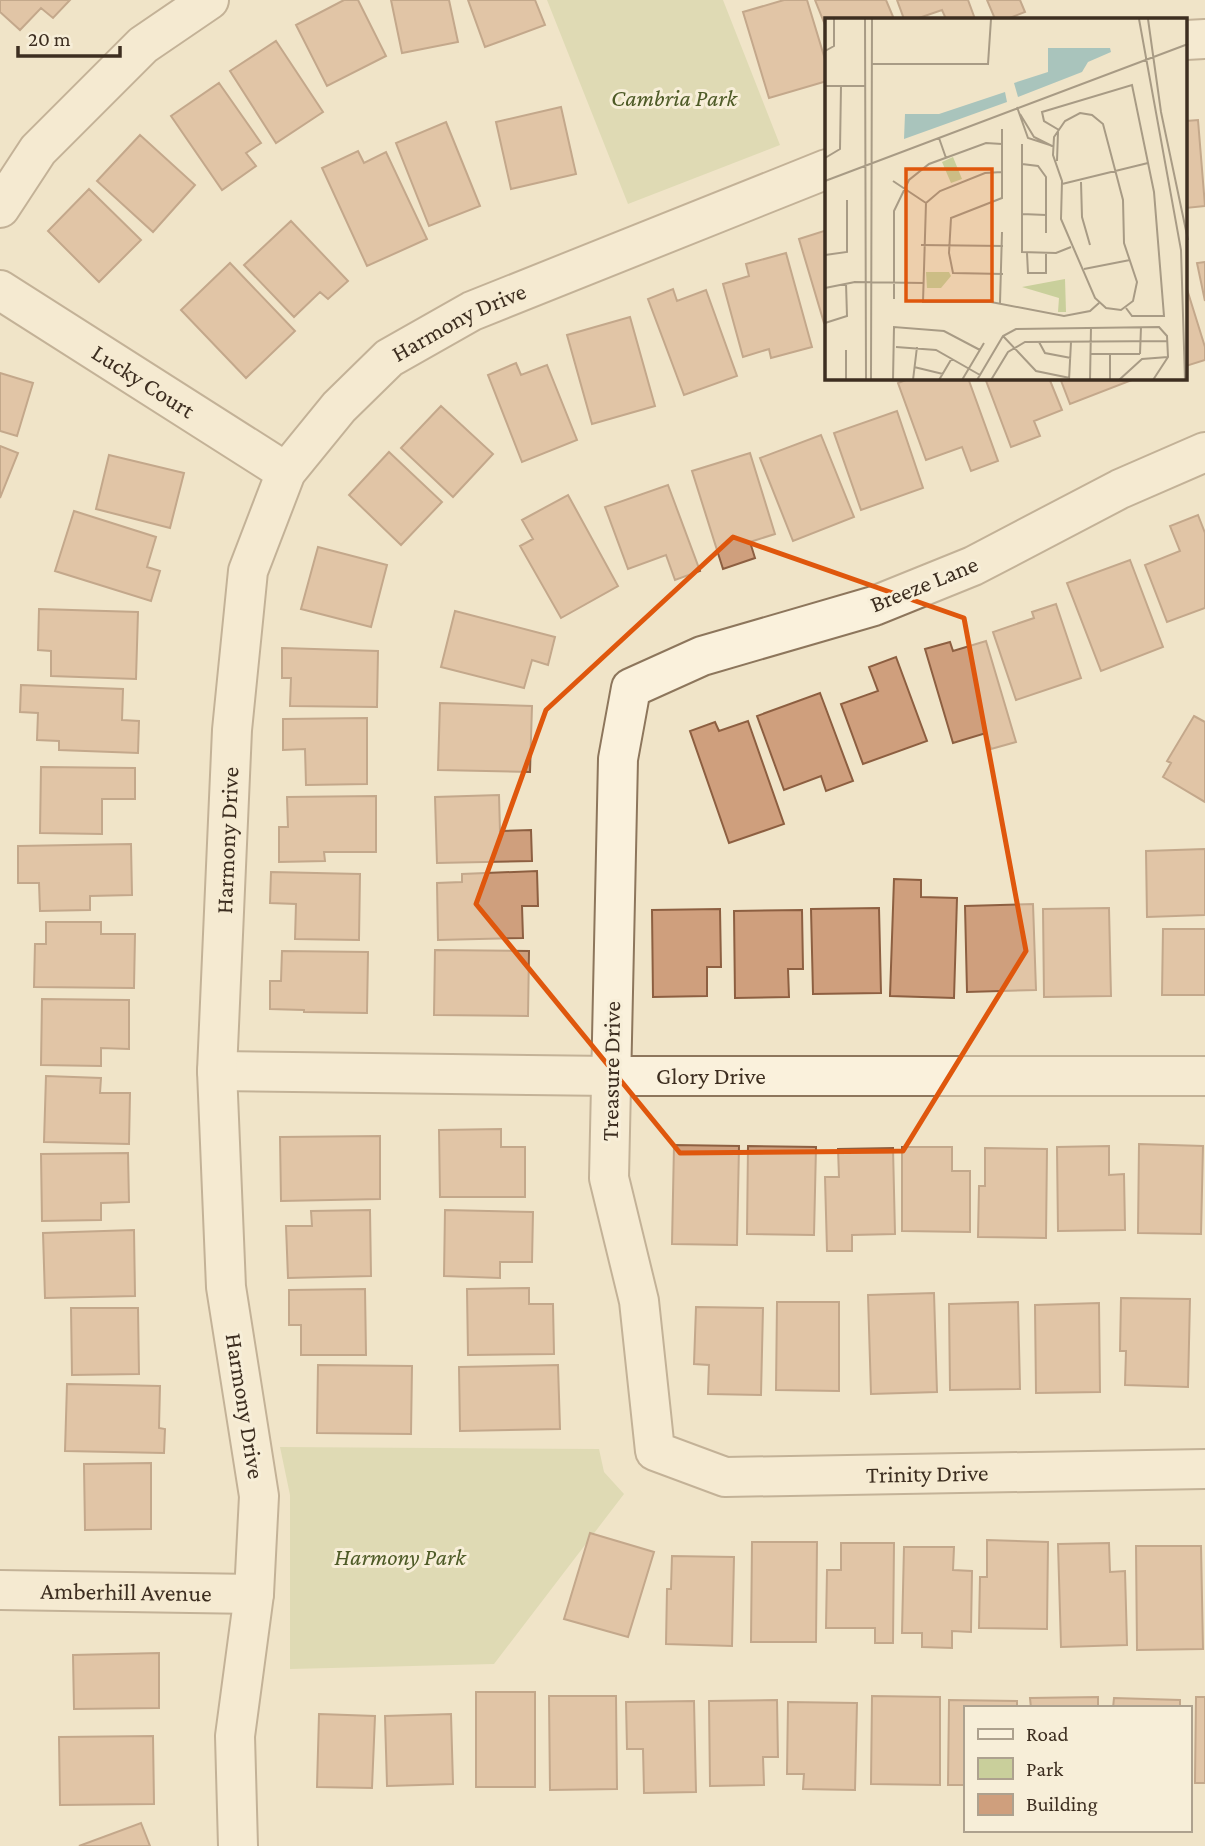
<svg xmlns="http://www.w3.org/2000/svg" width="1205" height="1846" font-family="'Crimson Pro',serif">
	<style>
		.green { fill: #c9cf9b }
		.building { fill: #cf9f7d; stroke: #8d5f41; stroke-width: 2 }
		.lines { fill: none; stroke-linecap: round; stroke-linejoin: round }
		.minor-casing { stroke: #8d765c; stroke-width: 42 }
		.minor { stroke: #faf1dc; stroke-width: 38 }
		.marked { fill: none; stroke: #df570d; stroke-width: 5; stroke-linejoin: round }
		.labels { text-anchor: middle; stroke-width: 6; stroke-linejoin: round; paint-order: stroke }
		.park-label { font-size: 24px; font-style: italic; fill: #4d5a26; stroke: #f7eed8 }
		.street-label { font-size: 24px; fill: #3d2e20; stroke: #f7eed8 }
		.inset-road { fill: none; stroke: #a89b85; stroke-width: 2 }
		.view { fill: #df570d; fill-opacity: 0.15; stroke: #df570d; stroke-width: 3.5 }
		.inset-edge { fill: none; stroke: #3d2e20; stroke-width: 3.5 }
	</style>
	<rect width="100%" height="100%" fill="#f0e4c8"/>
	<path class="green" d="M547 0H723L780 145 628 204Z
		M280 1447 599 1449 604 1472 624 1494 494 1664 290 1669V1495Z"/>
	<path class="building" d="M0 0H70L53 18 41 8 20 30 0 12Z
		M344 0H358L386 56 327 86 296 25Z
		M391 0H449L458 42 402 53Z
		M468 0H535L545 25 485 47Z
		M784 0H807L827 66V81L769 98 743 12Z
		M815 0H886L894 19H827V30Z
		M897 0H968L975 19H946L942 10 916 19H904Z
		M987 0H1020L1025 12 1007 19H995Z
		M276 41 323 112 276 143 230 71Z
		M219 83 261 143 246 153 256 166 222 190 171 116Z
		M561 107 576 174 511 189 496 122Z
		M1198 120 1205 206 1186 208V121Z
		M446 122 480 206 429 226 396 143Z
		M140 135 195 185 153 232 97 181Z
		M358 151 364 163 386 152 427 239 367 266 322 168Z
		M89 189 141 240 99 282 48 231Z
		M291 221 348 281 328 299 320 292 294 317 244 265Z
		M827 230V322L824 323 799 239Z
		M786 253 812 347 771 358 769 349 743 357 723 284 749 276 746 264Z
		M1205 262V301L1197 263Z
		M230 263 295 331 246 378 181 310Z
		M1186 286 1205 347V360L1186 366Z
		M673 289 677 301 706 290 737 376 684 395 648 299Z
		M630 317 655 406 592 424 567 335Z
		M516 363 521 375 547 365 577 440 522 462 488 375Z
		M0 373 33 383 17 436 0 431Z
		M911 378H968L998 461 971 471 962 447 926 460 898 383Z
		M985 378H1049L1062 410 1034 421 1040 436 1011 447Z
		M1060 378H1131L1132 380 1070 404Z
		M441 406 493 454 453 497 401 448Z
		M897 411 923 488 861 510 834 433Z
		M821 435 854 517 793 541 760 458Z
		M0 446 18 453 0 498Z
		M389 452 442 502 401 545 349 495Z
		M750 453 775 534 750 542 755 558 723 569 692 471Z
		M109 455 184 473 170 528 96 509Z
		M668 485 700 571 675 580 666 555 628 569 605 507Z
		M568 495 618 586 561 618 520 546 533 539 522 520Z
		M74 511 156 537 147 567 160 571 151 601 55 571Z
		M1198 515 1205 533V608L1167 622 1145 565 1180 551 1170 526Z
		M318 547 387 565 371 627 301 609Z
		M1130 560 1163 647 1101 671 1067 583Z
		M1056 604 1081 678 1016 700 993 632 1034 618 1032 612Z
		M39 609 138 612 136 679 51 676V651L38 650Z
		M455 611 555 637 548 665 532 660 524 688 441 667Z
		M986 641 1016 742 991 749 986 733 953 743 925 649 950 642 953 651Z
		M282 648 378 651 377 707 290 706 291 678H282Z
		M896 657 927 741 863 764 841 704 878 691 869 667Z
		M21 685 123 689 122 720 139 721 138 753 59 750V741L37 740 38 713 20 712Z
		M820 693 853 781 826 791 821 776 784 790 757 716Z
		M440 703 532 706 530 772 438 770Z
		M1194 716 1205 722V802L1163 777 1171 763 1167 761Z
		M367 718V784L306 785 305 749 283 750V719Z
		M748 721 784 824 729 843 690 731 715 722 719 731Z
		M41 767 135 768V799H102V834L40 833Z
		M499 795 500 831 531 830 532 861 437 863 435 797Z
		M376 796V852H324L325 861 279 862V827H288L287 797Z
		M131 844 132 895 90 896V910L40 911 39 883H18V846Z
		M1205 849V915L1147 917 1146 851Z
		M537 871 538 906H522L523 938 438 940 437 883 462 882V874Z
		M271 872 360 874 359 940 295 939 296 904 270 903Z
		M894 879 921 880V897L957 898 954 998 890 996Z
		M1033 904 1036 990 967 992 965 906Z
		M879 908 881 993 813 994 811 909Z
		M1109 908 1111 996 1044 997 1043 909Z
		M720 909 721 967H707V996L653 997 652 910Z
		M802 910 803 969H788L789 997 735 998 734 911Z
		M46 922H101V934H135L134 988 34 987 35 944H46Z
		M1163 929H1205V995H1162Z
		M435 950 529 951 528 1016 434 1015Z
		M282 951 368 952 367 1013 304 1012V1010L270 1009V981H281Z
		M42 999 129 1000V1049L101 1048V1066L41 1065Z
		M46 1076 101 1078 100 1093H130L129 1144 44 1142Z
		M501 1129V1147H525V1197H440L439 1130Z
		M380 1136V1199L281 1201 280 1137Z
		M1139 1144 1203 1146 1201 1234 1138 1233Z
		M674 1145 739 1146 737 1245 672 1244Z
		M748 1146 816 1147 814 1235 747 1234Z
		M1109 1146V1175L1124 1174 1125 1230 1058 1231 1057 1147Z
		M902 1147H952V1171H970V1232L902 1231Z
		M893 1148 895 1234 852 1235V1251H827L825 1177H839L838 1149Z
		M985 1148 1047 1149 1046 1238 978 1237 979 1186H985Z
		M128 1153 129 1202 101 1203V1220L42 1221 41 1154Z
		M370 1210 371 1276 288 1278 286 1226H312L311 1211Z
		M445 1210 533 1212 532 1262H500V1278L444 1276Z
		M134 1230 135 1296 45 1298 43 1233Z
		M529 1288V1304H553L554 1354 468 1355 467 1289Z
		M365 1289 366 1355H301V1325H289V1290Z
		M934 1293 937 1392 871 1394 868 1295Z
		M1121 1298 1190 1299 1188 1387 1125 1385 1126 1351H1120Z
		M777 1302H839V1391L776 1390Z
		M1018 1302 1020 1389 950 1390 949 1304Z
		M1099 1303 1100 1392 1036 1393 1035 1305Z
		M696 1307 763 1308 761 1395 708 1394 709 1365 694 1364Z
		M71 1308H138L139 1374 72 1375Z
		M318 1365 412 1366 411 1434 317 1433Z
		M558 1365 560 1429 460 1431 459 1367Z
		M67 1384 160 1386 159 1428 165 1429 164 1453 65 1451Z
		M151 1463V1529L85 1530 84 1464Z
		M590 1533 654 1552 628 1637 564 1619Z
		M987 1540 1048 1542 1047 1629 979 1628 980 1577H987Z
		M752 1542H817L816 1642H751Z
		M841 1543H894L893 1643H875V1628H826L827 1570H841Z
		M1109 1543 1110 1572 1125 1571 1127 1645 1061 1647 1058 1544Z
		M1136 1546H1201L1203 1649 1137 1650Z
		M904 1547H954L953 1570 972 1571 971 1632 952 1631V1648L922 1647V1633H902Z
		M672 1556 734 1557 732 1646 666 1644 667 1589H671Z
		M159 1653V1708L74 1709 73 1655Z
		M476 1692H535V1787H476Z
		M549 1696H616L617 1789 550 1790Z
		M872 1696 940 1697V1785L871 1784Z
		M1098 1697V1708H1031L1030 1698Z
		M1196 1697H1205V1783H1195Z
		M1114 1698 1180 1700V1708H1113Z
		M777 1700 778 1757H763L764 1785 710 1786 709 1701Z
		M949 1700 1017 1701V1708H965V1785H948Z
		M694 1701 696 1792 644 1793 643 1749H627L626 1702Z
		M788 1702 857 1703 855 1790 803 1789 804 1774H787Z
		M319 1714 375 1716 372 1788 317 1787Z
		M451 1714 453 1784 387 1786 385 1716Z
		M153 1736 154 1804 60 1805 59 1737Z
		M141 1823 150 1846H79Z"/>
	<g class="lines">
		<g class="minor-casing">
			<g id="minor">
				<path d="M1186 40 1205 39"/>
				<path d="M0 208 38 150 143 45 209 0"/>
				<path id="s1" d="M0 290 286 472"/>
				<path id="s2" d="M1205 452 1120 489 973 566 874 606 702 656 631 688 618 759 609 1178 639 1301 655 1451 725 1477 1205 1469"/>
				<path id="s3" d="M217 1071 610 1076H1205"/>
				<path id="s4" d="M0 1590 254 1594"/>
				<path id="s5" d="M238 1846 235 1736 254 1594 259 1496 226 1287 217 1071 232 730 248 571 286 472 339 407 389 358 472 311 827 169"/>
			</g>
		</g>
		<use href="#minor" class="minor"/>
	</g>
	<path d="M0 0H1205V1846H0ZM733 537 964 618 1026 951 903 1151 680 1153 476 904 546 710Z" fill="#f0e4c8" fill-opacity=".55" fill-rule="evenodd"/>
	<path class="marked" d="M733 537 964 618 1026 951 903 1151 680 1153 476 904 546 710Z"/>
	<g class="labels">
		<g class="park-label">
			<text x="674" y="106">Cambria Park</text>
			<text x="400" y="1565">Harmony Park</text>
		</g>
		<g class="street-label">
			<text dy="8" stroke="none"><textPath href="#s5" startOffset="1619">Harmony Drive</textPath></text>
			<text dy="8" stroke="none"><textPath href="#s1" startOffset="170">Lucky Court</textPath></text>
			<text transform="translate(924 584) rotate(-22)" y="8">Breeze Lane</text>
			<text dy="8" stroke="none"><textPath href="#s5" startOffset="1010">Harmony Drive</textPath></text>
			<text transform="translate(611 1071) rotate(-89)" y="8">Treasure Drive</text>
			<text dy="8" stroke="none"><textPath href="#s3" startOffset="494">Glory Drive</textPath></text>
			<text transform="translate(245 1406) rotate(81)" y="8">Harmony Drive</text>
			<text dy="8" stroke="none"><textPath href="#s2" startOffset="1668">Trinity Drive</textPath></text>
			<text dy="8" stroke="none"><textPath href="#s4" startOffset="126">Amberhill Avenue</textPath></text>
		</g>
	</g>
	<g transform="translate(825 18)">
		<rect width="362" height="362" fill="#f0e4c8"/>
		<path d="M128 139 137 161 126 165 117 144ZM101 254H124L126 258 116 270H102ZM240 261 241 294H233L234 280 197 269Z" fill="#c9cf9b"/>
		<path d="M223 30H285L286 34 263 44 257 54 193 79 189 65 223 54ZM180 74 182 84 79 121 80 96H114Z" fill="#a9c4bc"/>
		<path class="inset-road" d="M40 1 41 362M314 1 356 232 360 362M323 1 336 94 363 222M0 33 9 28V1M47 46H163L166 1M0 68H40M192 89 203 120 228 128M255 95 267 97 278 106 298 182 299 225 312 264 308 283 296 292 281 290 270 280 236 201 237 163 228 137 229 119 240 103ZM195 96 209 119 227 128M177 111V180L126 200 124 235 128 255 178 256M234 112 219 103 217 94 307 67 329 174 339 298H307L301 290M114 120 121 140M197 126V234L231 235 246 229M0 140 15 131 16 68M232 143 233 114M197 146 213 148 221 159V215M177 154 160 155 115 173 101 185 98 284H166L239 298 265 293 274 285M0 163 363 26M68 163 101 185M256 164 257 199 265 227M237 166 323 145M197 196 221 197M96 227 178 228M202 235 203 255H221V236M0 237 22 234V182M259 251 305 242M29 264 99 265M0 270 30 264M69 281V193L84 162 104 146 161 125 177 126M175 285 177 214M0 305 22 298 21 265M178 318 211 353 245 360M214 324 220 335 246 340M71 329 111 332 155 357M21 332V362M265 336H315M315 336 316 309M89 349 118 356M46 362 47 1M68 362 69 309 119 313 155 332M88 362 92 329M114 362 127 340M137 362 159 325M152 362 178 318 191 311 334 309 342 318 343 339 328 362M166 362 183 334 200 324 343 323M244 362 246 324M265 362 266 309M285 362V336M294 362 317 341 343 339"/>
		<path class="view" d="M81 151H167V283H81Z"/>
		<rect width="362" height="362" class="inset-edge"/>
	</g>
	<rect x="964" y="1706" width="228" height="126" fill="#f7eed8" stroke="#ada18e" stroke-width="2"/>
	<rect x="978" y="1729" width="35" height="10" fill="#faf1dc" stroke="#ada18e" stroke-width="2"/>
	<text x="1026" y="1741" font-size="21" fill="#3d2e20">Road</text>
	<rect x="978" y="1758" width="35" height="21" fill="#c9cf9b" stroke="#ada18e" stroke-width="2"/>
	<text x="1026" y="1776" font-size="21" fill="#3d2e20">Park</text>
	<rect x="978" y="1794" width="35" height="21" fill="#cf9f7d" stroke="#ada18e" stroke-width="2"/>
	<text x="1026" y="1811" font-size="21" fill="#3d2e20">Building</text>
	<path d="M18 46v10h102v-10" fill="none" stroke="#3d2e20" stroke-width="3.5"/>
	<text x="28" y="46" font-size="21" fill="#3d2e20" stroke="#f7eed8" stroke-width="5" paint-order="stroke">20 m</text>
</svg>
